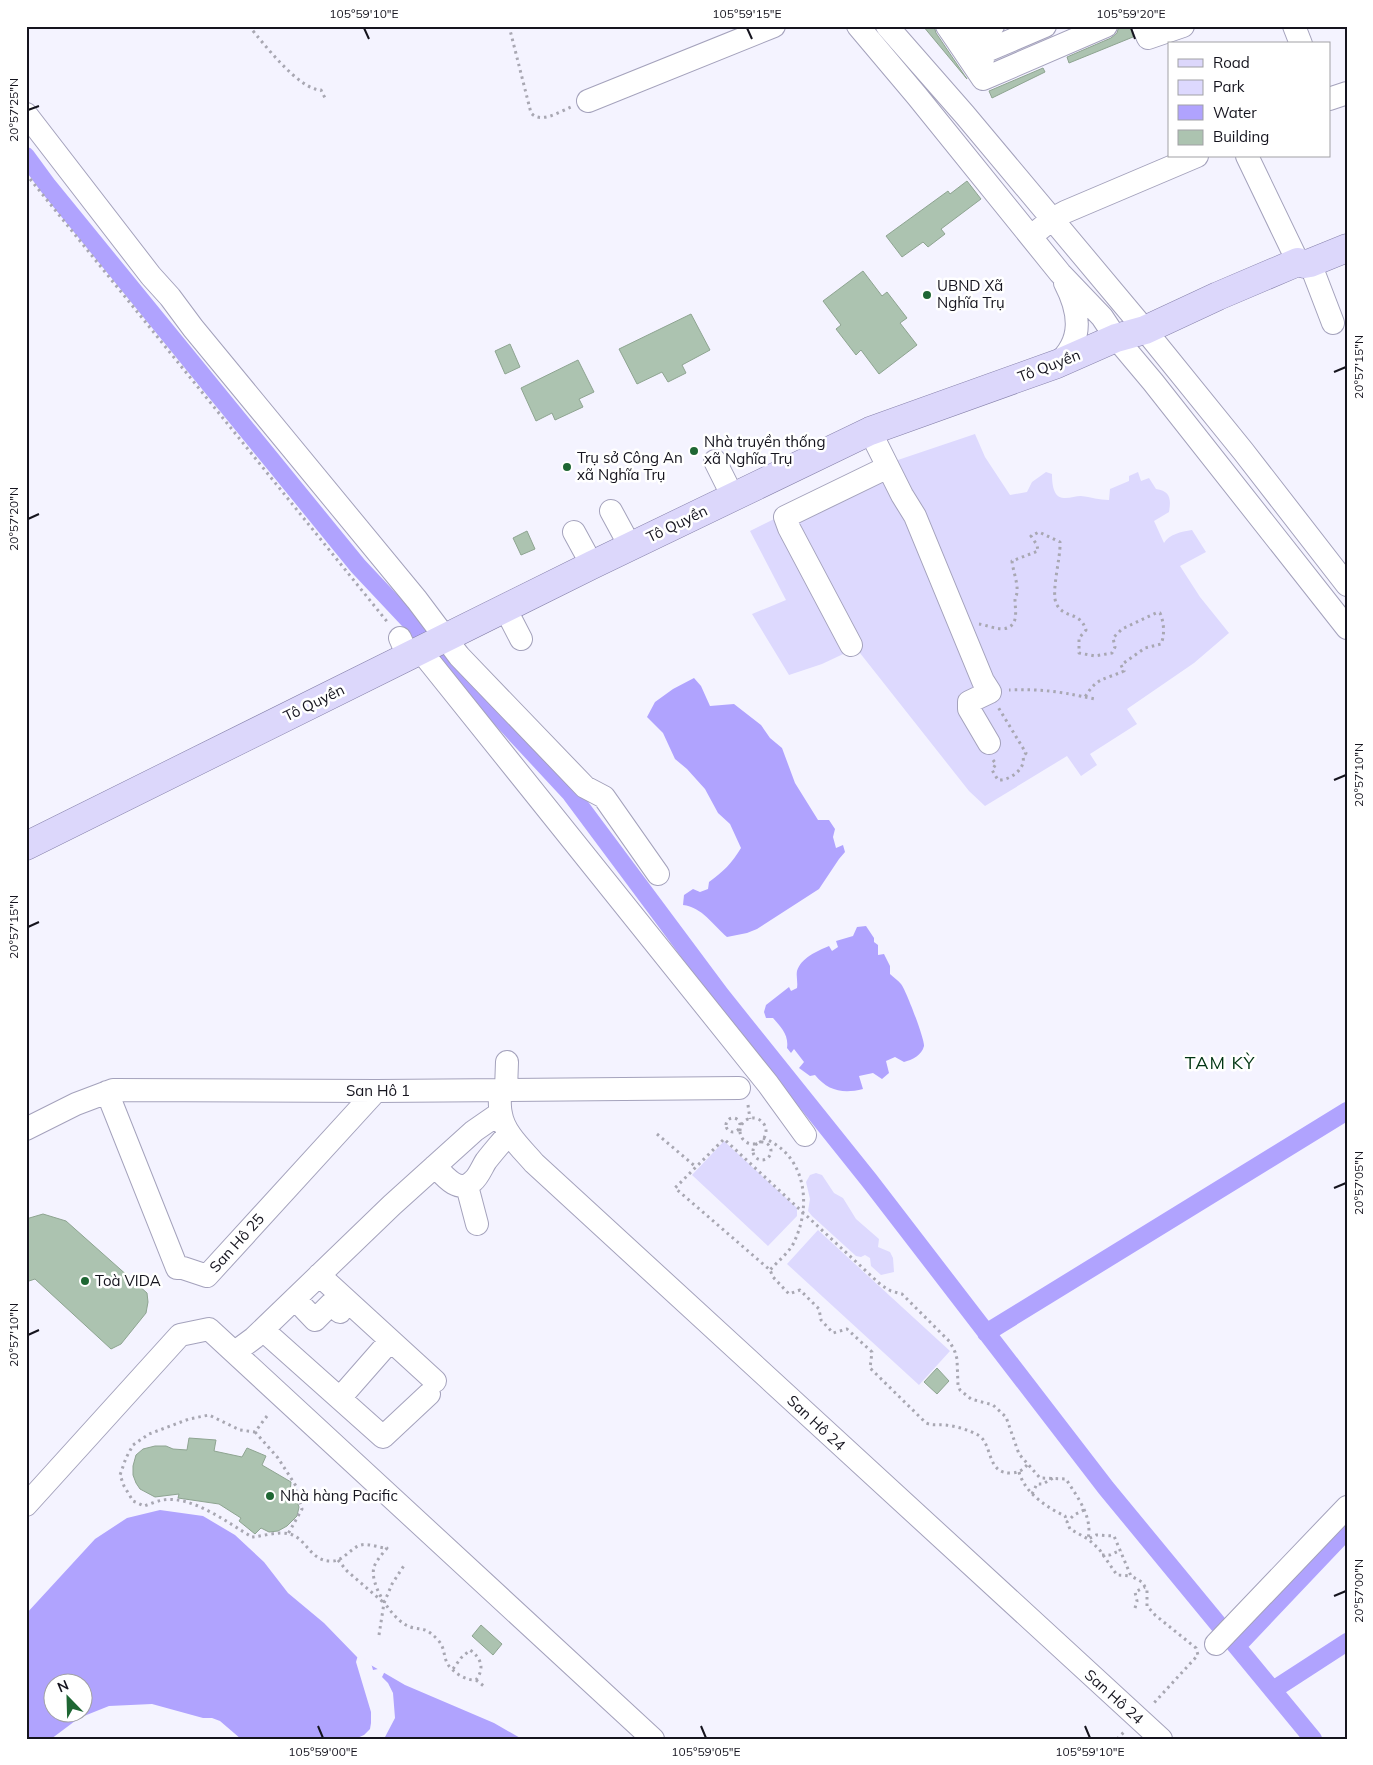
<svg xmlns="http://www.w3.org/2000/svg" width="1373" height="1765" font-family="Mulish,sans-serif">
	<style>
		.green { fill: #ddd9fe }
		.water { fill: #b0a3fe; fill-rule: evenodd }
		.pier { fill: #f4f3ff }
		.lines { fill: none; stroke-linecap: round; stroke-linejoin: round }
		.canal { stroke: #b0a3fe; stroke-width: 18 }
		.building { fill: #acc3b0; stroke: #8ea491 }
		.minor-casing { stroke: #a4a2bc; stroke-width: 24 }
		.major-casing { stroke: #8782ac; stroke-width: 29 }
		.path { stroke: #a8a7b2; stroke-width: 3; stroke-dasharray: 2.5 4; stroke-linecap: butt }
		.minor { stroke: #fff; stroke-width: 22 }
		.major { stroke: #dcd7fb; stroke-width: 28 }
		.ticks { fill: none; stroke: #15141e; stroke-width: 2 }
		.poi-dot { fill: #1e6633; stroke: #fff; stroke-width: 2 }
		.labels { text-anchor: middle; stroke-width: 5; stroke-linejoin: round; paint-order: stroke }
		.poi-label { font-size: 15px; fill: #15141e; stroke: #fff; text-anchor: start }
		.street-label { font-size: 15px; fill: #15141e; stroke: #fff }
		.quarter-label { font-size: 18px; letter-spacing: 1px; fill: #003513; stroke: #fff }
		.neatline { fill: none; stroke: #15141e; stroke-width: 2 }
		.ticks-label { font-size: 12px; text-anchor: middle; fill: #15141e }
	</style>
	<rect width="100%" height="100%" fill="#f4f3ff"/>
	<path class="green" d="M975 434 985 457 1010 495 1027 492 1032 482 1046 472 1052 474C1052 483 1053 499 1065 498 1071 498 1076 496 1081 496 1091 497 1099 500 1109 500L1110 489 1129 481V476L1138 472 1141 481 1149 478 1156 489C1171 491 1171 500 1169 512L1154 521 1164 543C1169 534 1181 532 1192 530L1206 552 1180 566 1200 597 1229 633 1194 663 1127 709 1137 724 1090 754 1097 765 1081 776 1067 756 985 806 969 791 856 648 822 664 789 675 752 614 786 600 750 531 886 464Z
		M724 1141 797 1208V1216L768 1246 692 1175Z
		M816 1173 822 1175 834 1193 843 1198 856 1219 879 1239 878 1247 890 1252 893 1258 894 1272 881 1275 871 1266 870 1258 865 1255 861 1257 856 1256 812 1216 808 1211 810 1199 806 1182 810 1175Z
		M818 1230 950 1351 919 1385 787 1264Z"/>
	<path class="water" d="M694 678 701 686 710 706 734 704 761 725 770 738 782 748 795 783 818 820H829L835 829 833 837 836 848 843 845 845 852 839 859 819 889 757 929 747 933 727 937C713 925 702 907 683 905L684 895 693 889 700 892 708 889 709 882C723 872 732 863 741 848L730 824 718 813 705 789 687 769 675 759 663 733 647 717 655 702 673 689Z
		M866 926 874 938V942L878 945V955L884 954 890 966V974C893 977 898 980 901 984 906 990 925 1040 924 1046 922 1055 912 1060 904 1062L895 1057 886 1061 889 1073 882 1079 873 1073 859 1076 863 1089C843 1094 828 1091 815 1075L810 1076 799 1068 804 1062 794 1049 791 1053 787 1048C789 1035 781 1027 773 1018H766L764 1012 766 1005 789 987 791 991 797 988C798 982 796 977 797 971 801 958 817 951 829 946L832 951 838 947 836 941 853 936 857 927Z
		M160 1510 203 1516 235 1535 264 1562 288 1593 324 1623 357 1657 405 1685 494 1723 522 1739H241L220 1721 212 1718H203L152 1704 109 1706 79 1718 51 1739H26V1614L95 1539 127 1518ZM52 1682H82V1712H52Z"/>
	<path class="pier" d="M358 1655 371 1663 373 1670 378 1669 377 1666 385 1671 382 1677 388 1683 393 1693 395 1718 384 1739H355L364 1735 370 1729 371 1723V1712L356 1662Z"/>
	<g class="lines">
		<path class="canal" d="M26 156 48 186 358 566 421 633
			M447 660 571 794 720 994 869 1180 1106 1488 1313 1739
			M986 1333 1347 1111
			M1237 1646 1347 1530
			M1273 1690 1347 1642"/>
	</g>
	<path class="building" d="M923 26H934L936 33 967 79Z
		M1119 26H1130L1133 37 1069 63 1067 57 1111 38 1117 33Z
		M1043 68 1045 72 992 98 989 91Z
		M967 181 981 199 941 229 945 234 928 247 923 242 902 257 886 236 948 191 950 194Z
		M863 271 882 296 887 292 907 318 900 323 917 345 879 374 861 350 856 355 836 329 841 325 823 301Z
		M691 314 710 350 682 365 686 373 668 382 662 372 637 384 619 349Z
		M510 344 520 367 505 374 495 351Z
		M578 360 594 392 579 399 583 407 555 420 552 413 536 421 521 388Z
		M527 531 535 549 521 555 513 538Z
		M43 1214 66 1221 147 1293 148 1302 146 1313 121 1344 111 1349 35 1279 26 1282V1219Z
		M937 1368 949 1381 937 1394 924 1382Z
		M189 1438 216 1440 214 1451 242 1457 247 1448 266 1456 262 1465 291 1482 290 1493 295 1496 299 1507 297 1516 287 1526 278 1531 269 1532 261 1528 255 1534 239 1521 241 1518 219 1504 178 1498 179 1494 155 1497 140 1489 136 1483 133 1475V1466L136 1455 143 1449 155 1446H166L173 1449 187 1450Z
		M481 1625 502 1644 493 1655 472 1636Z"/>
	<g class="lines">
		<g class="minor-casing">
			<path id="minor" d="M858 26 917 96 1060 273 1102 317 1116 338 1153 382 1347 628
				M887 26 965 115 1145 330 1243 451 1347 585
				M947 26 958 42 993 26
				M967 26 983 59
				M1143 26 1148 38 1183 26
				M1294 26 1301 44
				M958 42 983 79 1106 26
				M970 58 1045 26
				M1329 99 1347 93
				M588 101 774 26
				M26 114 151 276 170 297 193 328 417 600 459 656 585 787 604 797 658 874
				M1247 156 1298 262
				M1040 229 1052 219 1065 212 1197 156
				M1310 263 1333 323
				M1057 364C1084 341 1080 312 1065 283
				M870 431 902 495 915 516 983 681 990 692 969 702V709L989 743
				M715 461 733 497
				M611 511 630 546
				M574 532 592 565
				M505 608 521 639
				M400 638 408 656
				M851 645 789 528 785 517 888 467
				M420 650 768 1084 805 1135
				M500 1090C500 1098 499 1106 501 1114 504 1133 522 1149 534 1163L1161 1739
				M506 1090 507 1062
				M107 1092 177 1268H183L207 1276 376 1091
				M26 1129 76 1104 113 1090 376 1091 739 1088
				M435 1166C444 1176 459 1195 473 1181 479 1176 482 1167 486 1161 493 1152 501 1143 509 1133
				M467 1186 477 1224
				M319 1275 435 1381
				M295 1299 315 1320 331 1304 340 1312
				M263 1330 383 1437 429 1394
				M235 1352 254 1338 392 1205 474 1131 500 1113
				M340 1398 390 1341
				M26 1505 180 1335 209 1329 653 1739
				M1216 1644 1347 1507"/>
		</g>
		<g class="major-casing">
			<path id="major" d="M26 846 592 565 870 431 1057 364 1116 338 1145 330 1218 296 1298 262 1304 264 1310 263 1347 248"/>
		</g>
		<path class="path" d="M249 26C263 43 299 90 321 90L325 98
			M509 26 531 113C541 124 559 112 571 107
			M26 174 389 624
			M979 624C987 625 999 631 1007 628 1019 624 1015 609 1015 600 1015 597 1017 595 1017 592 1018 583 1013 571 1012 561L1038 551 1037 545 1031 536 1039 532 1060 542C1061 558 1050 594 1057 605 1065 619 1080 611 1086 630L1079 638V653L1095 656 1112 653 1115 647 1113 638 1122 629 1156 613H1160C1164 622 1165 635 1161 644L1145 648 1121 665 1124 671C1104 680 1097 677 1085 697 1057 691 1037 689 1009 690
			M1085 697 1095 699
			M993 760 996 764 992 770 998 780C1009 781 1026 769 1023 757L1026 753 998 707
			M748 1105 750 1119
			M726 1125a7 7 0 1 1 14 0a7 7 0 1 1-14 0Z
			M740 1131a13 13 0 1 1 26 0a13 13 0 1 1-26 0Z
			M657 1134 696 1167
			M763 1138C805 1154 812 1203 795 1240 791 1251 778 1261 770 1270
			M753 1151a9 9 0 1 1 18 0a9 9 0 1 1-18 0Z
			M267 1416 255 1432 240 1430 209 1415 189 1419 149 1434 133 1445 126 1458 120 1475 124 1486 133 1501 144 1506C150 1504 157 1501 163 1500 192 1495 228 1523 252 1537 264 1536 278 1531 290 1534 307 1539 310 1561 331 1561 343 1562 350 1548 361 1545 369 1543 379 1548 387 1548 383 1553 376 1561 374 1567 369 1584 391 1617 406 1625 419 1632 423 1624 437 1639 445 1647 443 1654 447 1663 452 1672 466 1681 476 1680 485 1668 481 1658 470 1650L461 1658 453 1669
			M255 1432 278 1458 296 1486V1491L302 1509 288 1534
			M1027 1465C1023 1470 1018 1473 1011 1473 986 1474 993 1443 978 1435 969 1430 956 1426 945 1425 937 1424 933 1426 926 1423L870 1368 872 1352 847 1329 833 1333 821 1320 819 1309 800 1290 789 1294 773 1277 770 1270 675 1188 724 1139 881 1285 891 1291 902 1294 950 1342 955 1352 957 1359 958 1385 960 1390 971 1399 993 1405 1006 1417 1019 1454 1040 1478 1066 1479C1077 1497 1093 1516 1088 1539L1096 1535 1114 1536 1131 1576 1142 1582 1147 1590V1606L1155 1615 1196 1648 1198 1655 1153 1704
			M1019 1472C1025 1493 1046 1507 1065 1516L1067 1522
			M1032 1494 1037 1484H1043L1053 1478
			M1084 1510 1074 1515 1067 1522 1070 1529 1088 1539 1099 1549 1117 1575 1131 1576
			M1102 1555H1110L1121 1550
			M338 1560 347 1571 383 1602
			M1135 1608 1137 1601 1135 1592 1145 1587
			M379 1635 384 1603 392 1584 405 1564
			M476 1680 485 1687
			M1117 1739 1125 1731"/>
		<use href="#minor" class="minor"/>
		<use href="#major" class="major"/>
	</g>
	<path class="ticks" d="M364 28 369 39M747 28 752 39M1131 28 1135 39M28 110 39 106M1334 372 1346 367M28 519 39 514M1334 780 1346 775M28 927 39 922M1334 1188 1346 1183M28 1335 39 1330M1334 1596 1346 1591M318 1726 323 1738M701 1726 706 1738M1085 1726 1090 1738"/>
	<g class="poi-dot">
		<circle cx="927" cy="295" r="5"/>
		<circle cx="694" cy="451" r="5"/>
		<circle cx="567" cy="467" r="5"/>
		<circle cx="85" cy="1281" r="5"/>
		<circle cx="270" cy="1496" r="5"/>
	</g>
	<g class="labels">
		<g class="poi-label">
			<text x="937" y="291">UBND Xã<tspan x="937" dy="17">Nghĩa Trụ</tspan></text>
			<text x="704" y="447">Nhà truyền thống<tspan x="704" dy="17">xã Nghĩa Trụ</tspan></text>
			<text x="577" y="463">Trụ sở Công An<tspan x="577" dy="17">xã Nghĩa Trụ</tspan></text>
			<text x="95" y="1286">Toà VIDA</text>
			<text x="280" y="1501">Nhà hàng Pacific</text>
		</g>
		<g class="street-label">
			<text transform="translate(1049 366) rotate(-21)" y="5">Tô Quyền</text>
			<text transform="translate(677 524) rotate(-26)" y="5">Tô Quyền</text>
			<text transform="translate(314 703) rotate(-26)" y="5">Tô Quyền</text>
			<text x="378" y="1096">San Hô 1</text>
			<text transform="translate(237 1243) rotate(-48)" y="5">San Hô 25</text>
			<text transform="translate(816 1423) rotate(43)" y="5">San Hô 24</text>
			<text transform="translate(1114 1697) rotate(42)" y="5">San Hô 24</text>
		</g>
		<g class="quarter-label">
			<text x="1220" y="1069">TAM KỲ</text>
		</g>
	</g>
	<rect width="1373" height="1765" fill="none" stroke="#ffffff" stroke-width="55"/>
	<rect x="1168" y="42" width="162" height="115" fill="#ffffff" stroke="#a1a1a5"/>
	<rect x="1178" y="59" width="25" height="8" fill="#dcd7fb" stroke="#a1a1a5"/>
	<text x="1213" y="68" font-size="15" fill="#15141e">Road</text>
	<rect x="1178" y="80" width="25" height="15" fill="#ddd9fe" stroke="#a1a1a5"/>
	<text x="1213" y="92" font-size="15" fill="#15141e">Park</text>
	<rect x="1178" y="105" width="25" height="15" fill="#b0a3fe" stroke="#a1a1a5"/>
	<text x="1213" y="118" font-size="15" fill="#15141e">Water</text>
	<rect x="1178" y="130" width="25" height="15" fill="#acc3b0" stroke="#a1a1a5"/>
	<text x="1213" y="142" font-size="15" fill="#15141e">Building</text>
	<g transform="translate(68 1698) rotate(337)"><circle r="24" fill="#ffffff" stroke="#a1a1a5"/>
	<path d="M0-4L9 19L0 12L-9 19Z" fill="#1e6633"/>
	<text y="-8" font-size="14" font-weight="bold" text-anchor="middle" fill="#15141e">N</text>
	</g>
	<rect x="28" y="28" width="1318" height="1710" class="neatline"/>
	<g class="ticks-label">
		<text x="364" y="18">105°59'10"E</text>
		<text x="747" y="18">105°59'15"E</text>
		<text x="1131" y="18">105°59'20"E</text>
		<text transform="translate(14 110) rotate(-90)" y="4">20°57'25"N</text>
		<text transform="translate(1359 367) rotate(-90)" y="4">20°57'15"N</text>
		<text transform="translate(14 519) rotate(-90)" y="4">20°57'20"N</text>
		<text transform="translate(1359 775) rotate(-90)" y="4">20°57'10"N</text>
		<text transform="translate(14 927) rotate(-90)" y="4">20°57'15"N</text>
		<text transform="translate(1359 1183) rotate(-90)" y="4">20°57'05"N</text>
		<text transform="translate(14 1335) rotate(-90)" y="4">20°57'10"N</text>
		<text transform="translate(1359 1591) rotate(-90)" y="4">20°57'00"N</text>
		<text x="323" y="1756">105°59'00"E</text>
		<text x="706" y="1756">105°59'05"E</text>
		<text x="1090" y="1756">105°59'10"E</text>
	</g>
</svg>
